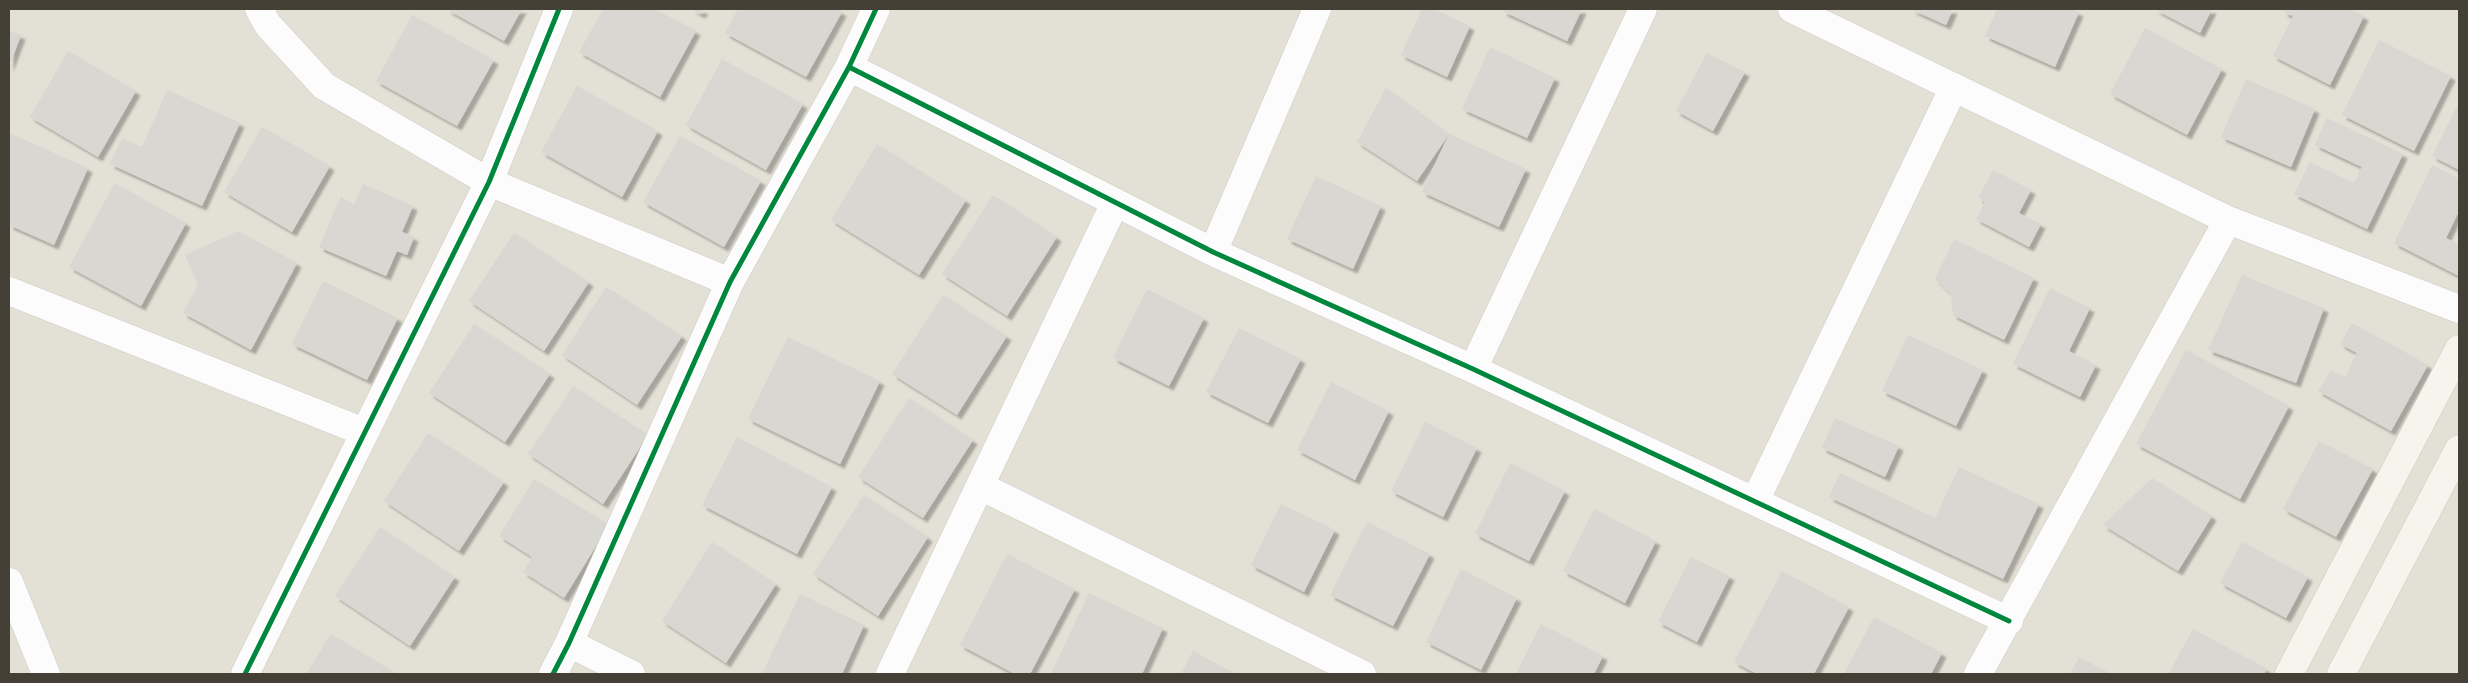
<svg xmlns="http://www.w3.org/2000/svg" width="2468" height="683" font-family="'DejaVu Sans',sans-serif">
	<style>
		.residential { fill: #e3e0d5 }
		.building { fill: #d8d7d1; filter: url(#shadow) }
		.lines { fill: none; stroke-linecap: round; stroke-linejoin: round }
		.street-casing { stroke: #cdcbc6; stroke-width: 29 }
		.secondary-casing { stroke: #ceccbf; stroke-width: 29 }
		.street { stroke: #fdfcfc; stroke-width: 28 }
		.secondary { stroke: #f6f4ed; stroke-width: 28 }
		.cycleway-casing { stroke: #fff; stroke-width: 8 }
		.cycleway { stroke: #00873e; stroke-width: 5 }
	</style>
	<defs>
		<filter id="shadow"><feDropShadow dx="4.5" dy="4.5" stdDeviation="1" flood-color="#0004"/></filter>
	</defs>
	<rect width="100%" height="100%" fill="#efeee8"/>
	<path class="residential" d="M9 9H2459V674H9Z"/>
	<path class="building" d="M446 9H522L504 41Z
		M603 9H655L696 31 660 97 579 52Z
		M691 9H704L701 14Z
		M738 9H837L842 12 806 77 725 33Z
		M1422 9H1434L1470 26 1447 77 1401 55Z
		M1504 9H1582L1567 41 1502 11Z
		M1910 9H1953L1946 25Z
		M1997 9H2071L2079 12 2055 67 1985 36Z
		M2154 9H2212L2200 33Z
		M2285 9H2349L2364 16 2330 85 2273 56 2293 16 2283 12Z
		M412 15 494 60 457 126 376 81Z
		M2145 28 2222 69 2187 135 2110 94Z
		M9 31 21 35 9 67Z
		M2379 40 2451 76 2414 151 2342 115Z
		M1490 47 1555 78 1527 138 1462 109Z
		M68 51 136 91 98 157 30 117Z
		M1707 53 1745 72 1713 131 1676 111Z
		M722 59 803 104 766 170 686 125Z
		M2246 79 2315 109 2291 167 2221 137Z
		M577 86 658 131 622 197 541 152Z
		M1386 88 1449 134 1526 169 1499 227 1422 192 1449 134 1417 181 1357 142Z
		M167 90 240 123 202 206 110 164 122 138 142 147Z
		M2459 102V170L2432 156Z
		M2327 118 2403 154 2367 229 2294 194 2310 162 2354 183 2362 167 2315 145Z
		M262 127 330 166 292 232 224 192Z
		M9 133 88 168 54 245 9 225Z
		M680 136 761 181 724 247 643 202Z
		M877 144 966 200 919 275 831 220Z
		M2432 165 2459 179V211L2446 238 2459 245V276L2394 243Z
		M1993 170 2031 190 2019 213 2041 224 2029 247 1976 219 1985 202 1978 198Z
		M1316 176 1381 206 1353 269 1287 239Z
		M115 183 186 223 141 306 69 267Z
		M363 184 413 206 402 232 414 237 407 255 397 251 386 276 319 247 341 196 353 207Z
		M993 195 1057 237 1007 316 942 274Z
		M238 231 297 263 251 350 183 313 198 285 185 255Z
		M514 233 589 282 544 351 469 301Z
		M1954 239 2034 278 2004 340 1953 315 1951 294 1935 279Z
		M2242 275 2324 308 2296 383 2208 350Z
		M323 281 398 318 367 380 292 344Z
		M606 287 682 336 637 405 562 355Z
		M2050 288 2090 308 2069 351 2096 365 2080 397 2013 364Z
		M1147 289 1204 318 1169 386 1113 358Z
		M943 295 1007 336 957 415 892 374Z
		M2352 323 2428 365 2391 431 2318 391 2331 370 2345 377 2357 353 2340 344Z
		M474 324 550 374 505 442 429 393Z
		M1239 328 1301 359 1268 423 1206 392Z
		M1908 335 1983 370 1956 426 1882 391Z
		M788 337 880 381 840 464 748 419Z
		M2186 350 2289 406 2240 499 2136 444Z
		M1331 382 1389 411 1355 480 1297 450Z
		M573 386 648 435 603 504 528 454Z
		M909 398 973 440 923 518 858 477Z
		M1835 418 1899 446 1885 477 1822 448Z
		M1425 422 1477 448 1443 517 1391 491Z
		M428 433 504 482 459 551 384 501Z
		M737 437 832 487 797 554 702 505Z
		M2319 441 2373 469 2336 537 2283 509Z
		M1510 463 1565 491 1529 561 1475 534Z
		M1959 467 2039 504 2003 579 1829 497 1840 473 1935 518Z
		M2152 478 2212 516 2178 571 2103 525Z
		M534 479 609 525 564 598 523 572 532 557 499 536Z
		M864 495 928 537 878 616 813 574Z
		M1281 504 1335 530 1304 592 1251 565Z
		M1594 509 1656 541 1625 603 1563 571Z
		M1367 522 1430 554 1393 626 1330 595Z
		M380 527 455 577 410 646 335 596Z
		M712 542 776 584 726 663 662 621Z
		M2242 542 2308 577 2286 618 2220 583Z
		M1007 554 1075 589 1030 674H1015L960 645Z
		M1691 557 1730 576 1697 642 1658 622Z
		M1461 569 1517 598 1481 670 1426 642Z
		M1782 571 1849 607 1814 674H1757L1734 662Z
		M1089 593 1163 628 1142 674H1051Z
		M800 594 864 625 842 674H762Z
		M1874 617 1942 653 1931 674H1844Z
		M1541 624 1603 656 1594 674H1516Z
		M2193 629 2267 669 2264 674 2169 673Z
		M331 634 397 674H306Z
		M1193 651 1236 674H1181Z
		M2079 657 2111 674H2070Z"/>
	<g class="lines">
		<g class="street-casing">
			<path id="street" d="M259 9 268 25 324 86 489 182 730 282
				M1792 9 2228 220 2459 309
				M849 67 1213 252 1473 369 2009 621
				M1213 252 1317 9
				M9 291 364 432
				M1473 369 1643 9
				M980 486 1362 674
				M1755 501 1954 87
				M9 582 46 674
				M569 643 631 674
				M245 674 489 182 559 9
				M553 674 569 643 730 282 849 67 876 9
				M890 674 1115 203
				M1978 674 2228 220"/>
		</g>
		<g class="secondary-casing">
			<path id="secondary" d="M2289 674 2459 349
				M2341 674 2459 449"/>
		</g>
		<use href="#street" class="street"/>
		<use href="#secondary" class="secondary"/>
		<g class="cycleway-casing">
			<path id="cycleway" d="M849 67 1213 252 1473 369 2009 621
				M245 674 489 182 559 9
				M553 674 569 643 730 282 849 67 876 9"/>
		</g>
		<use href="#cycleway" class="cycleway"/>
	</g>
	<rect width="2468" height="683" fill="none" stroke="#444035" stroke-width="20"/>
</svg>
